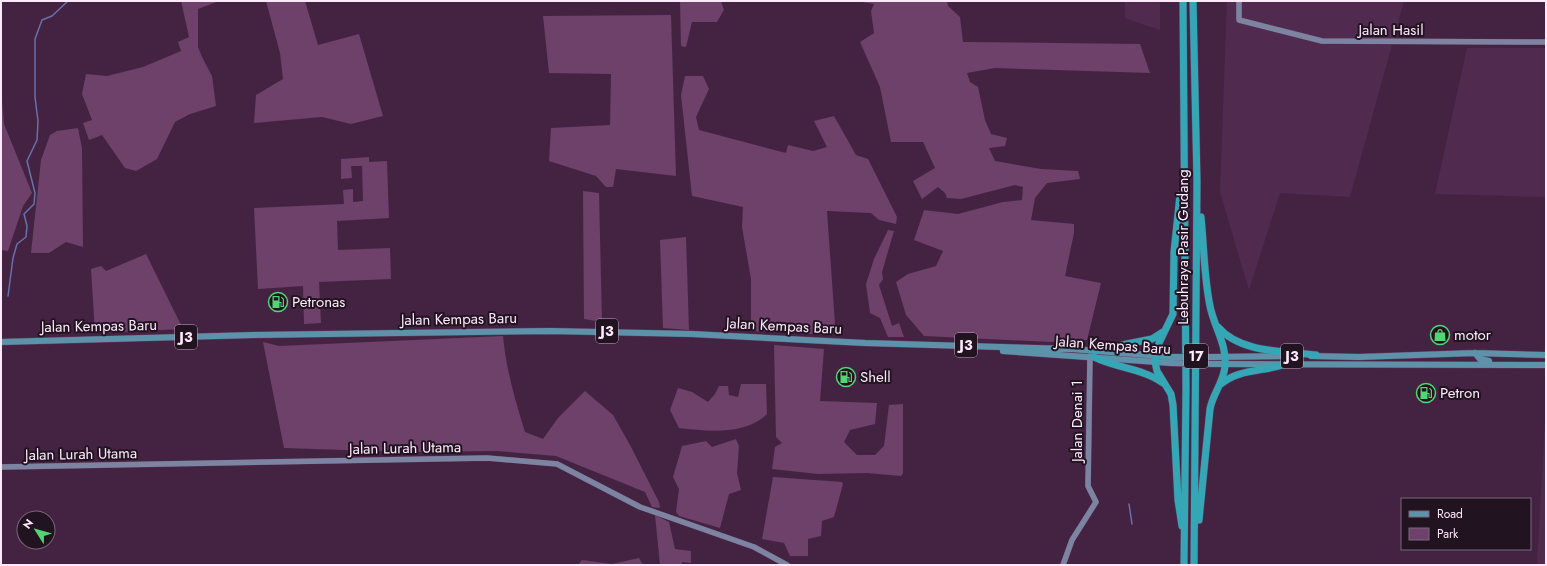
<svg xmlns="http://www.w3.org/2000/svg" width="1547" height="566" font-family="Jost,sans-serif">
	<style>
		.built { fill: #512a4f }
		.green { fill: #6d416a }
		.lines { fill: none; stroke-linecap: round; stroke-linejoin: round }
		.stream { stroke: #6870ae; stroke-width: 1.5 }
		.secondary-casing { stroke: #5c3f5b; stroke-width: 6 }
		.primary-casing { stroke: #5c3f5b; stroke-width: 7 }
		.highway-casing { stroke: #5c3f5b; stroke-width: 8 }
		.secondary { stroke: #7d84a2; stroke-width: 5.5 }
		.primary { stroke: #5e92aa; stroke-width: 6 }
		.highway { stroke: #35a6b6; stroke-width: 7 }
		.primary-bridge-casing { stroke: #5c3f5b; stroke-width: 7; stroke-linecap: butt }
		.primary-bridge { stroke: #5e92aa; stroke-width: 6 }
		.labels { text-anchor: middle; stroke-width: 4; stroke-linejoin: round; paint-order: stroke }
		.shield { fill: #221321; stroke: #bca8ba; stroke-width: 1 }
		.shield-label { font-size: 14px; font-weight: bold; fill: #fee8fc }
		.street-label { font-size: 15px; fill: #fee8fc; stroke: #221321 }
		.poi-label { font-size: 15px; fill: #fee8fc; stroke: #221321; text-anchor: start }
	</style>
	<rect width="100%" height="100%" fill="#442342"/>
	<path class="built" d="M1125 1H1160V30L1125 18Z
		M1227 1H1404L1350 197 1280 193 1249 290 1220 192Z
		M1467 48H1546V197L1435 194Z
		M1546 404V565H1537Z"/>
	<path class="green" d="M181 1H219L198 9V47L202 57 212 76 216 106 190 114 175 122 157 159 136 171 125 168 102 135 89 140 83 123 92 120 82 94 86 74 107 76 143 67 181 51 178 42 189 37Z
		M266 1H305L318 45 359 34 383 116 351 124 322 117 254 123 256 95 283 79 280 53Z
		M680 1H721L724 10 717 22H692L686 47 681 46Z
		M857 1H947L948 6 960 17 963 42 1140 44 1150 73 995 68 967 73 970 82 978 87 985 120 991 134 1007 138 1005 146 989 148 995 161 1041 169 1078 171 1080 179 1047 183 1035 198 1031 220 1074 224V233L1065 276 1101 283 1087 340 1051 342 924 336 906 315 896 282 908 274 936 266 943 251 914 240 924 210 958 214 1003 202 1022 200 1023 187 1015 185 961 199 947 198 945 193 938 187 922 199 913 181 935 168 923 142H891L880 87 860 42 874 33 871 11 874 4Z
		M671 15 676 176 616 169 613 187H606L596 176 549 161 551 128 610 125 611 74 549 73 543 16Z
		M685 76H703L709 89 696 117 699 130 786 153 788 145 813 151 827 147 814 121 834 116 856 155 868 159 897 217 896 224 879 220 871 213 827 211 835 324 833 335 751 331V279L742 227 743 207 692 196 681 95Z
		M1 90 4 124 32 193 23 206 8 251 1 250Z
		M78 128 82 148 83 247 66 242 49 253H31L41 160 50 135 57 131Z
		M369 157V162L387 161 389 218 337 221 338 250 390 248 391 279 319 282 321 323 304 324 303 286 258 289 254 208 344 204 343 190 353 189V202L363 201 362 166H351L352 178 341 179V159Z
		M583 191 599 193 602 322 584 319Z
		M888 230 894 231 882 272 883 279 879 285 892 326 899 323 904 337H888L880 318 870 313 866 284 874 259Z
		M686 237 689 330 663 328 660 240Z
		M146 254 183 329 95 333 91 269 101 266 106 271Z
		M503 336C506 369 515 400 525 432L543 439 558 418 585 391 613 415 630 445 659 502 660 508 652 507 645 492 556 456 497 451 405 452 284 448 263 342 279 346Z
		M774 345 824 349 820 401 877 403 875 424 850 430 844 442 857 455H875L884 446 889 405 903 404V473L901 476 867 473 818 474 772 469 775 447 782 443 776 437Z
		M741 384H766L767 414C745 436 706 431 679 428L670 410 678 388 692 392 708 402 715 394 719 386H728L729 395 738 397Z
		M736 439 739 446 737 473 741 490 729 494 720 528 679 516 676 512 679 489 673 477 682 446 706 441 712 447Z
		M773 477 842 482 843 484 834 517 822 521 821 536 808 539V556H790L784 543 762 539Z
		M655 515 669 522 675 549 691 551V563L682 562V565H660Z
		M639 558 643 565H578L582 560 612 564Z"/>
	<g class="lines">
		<path class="stream" d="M8 296 13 258 17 244 26 237 27 226 24 214 34 204 35 193 27 161 37 140 38 121 35 97V39L42 20 52 16 68 1
			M1129 504 1132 524"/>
		<g class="secondary-casing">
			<path id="secondary" d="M1239 1V20L1322 41 1546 42
				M1 467 487 458 557 464 640 507 754 547 787 565
				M1063 565 1072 540 1096 502 1088 486 1090 356"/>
		</g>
		<g class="primary-casing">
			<path id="primary" d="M1 342 254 335 550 331 692 334 865 343 1072 349 1172 357
				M1003 351 1171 363
				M1475 353 1480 359 1489 361
				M1311 356 1359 357 1475 353 1546 355
				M1214 357 1296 356
				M1213 364 1546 365"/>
		</g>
		<g class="highway-casing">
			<path id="highway" d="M1183 1 1186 388 1184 565
				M1193 1 1197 181 1194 565
				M1180 195 1174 252 1173 314 1159 343 1155 362 1157 371 1171 394 1173 405 1178 500 1182 526
				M1218 327C1240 353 1284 351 1316 355
				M1097 350 1152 339 1163 332
				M1094 357C1115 368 1142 368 1163 383
				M1221 384C1239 368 1267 372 1288 363
				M1199 520 1210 409C1213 393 1224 382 1225 366 1227 344 1214 327 1210 306 1204 277 1204 247 1201 217"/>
		</g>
		<use href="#secondary" class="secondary"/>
		<use href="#primary" class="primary"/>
		<use href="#highway" class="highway"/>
		<g class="primary-bridge-casing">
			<path id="primary-bridge" d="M1172 357H1214
				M1171 363 1213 364"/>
		</g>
		<use href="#primary-bridge" class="primary-bridge"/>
	</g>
	<defs>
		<g id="fuel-ring" transform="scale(1)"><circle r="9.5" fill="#221321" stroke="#51d674" stroke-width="1.5"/><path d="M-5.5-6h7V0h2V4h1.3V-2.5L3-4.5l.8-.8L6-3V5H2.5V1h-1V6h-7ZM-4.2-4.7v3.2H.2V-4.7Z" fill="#51d674"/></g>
		<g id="shop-ring" transform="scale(1)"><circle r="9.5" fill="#221321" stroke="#51d674" stroke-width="1.5"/><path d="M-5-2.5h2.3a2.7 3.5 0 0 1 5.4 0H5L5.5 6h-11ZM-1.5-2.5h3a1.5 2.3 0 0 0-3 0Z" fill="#51d674"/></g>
	</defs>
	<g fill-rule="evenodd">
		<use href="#fuel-ring" x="278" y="302"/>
		<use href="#shop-ring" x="1440" y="335"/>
		<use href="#fuel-ring" x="846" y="377"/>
		<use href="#fuel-ring" x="1426" y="393"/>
	</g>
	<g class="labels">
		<g class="shield">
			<rect x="596" y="319" width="22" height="24" rx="3"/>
			<rect x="175" y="325" width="22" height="24" rx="3"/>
			<rect x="955" y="333" width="22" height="24" rx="3"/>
			<rect x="1184" y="344" width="24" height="24" rx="3"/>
			<rect x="1281" y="344" width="22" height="24" rx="3"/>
		</g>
		<g class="shield-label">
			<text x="607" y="336">J3</text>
			<text x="186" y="342">J3</text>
			<text x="966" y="350">J3</text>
			<text x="1196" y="361">17</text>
			<text x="1292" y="361">J3</text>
		</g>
		<g class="street-label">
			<text x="1391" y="35">Jalan Hasil</text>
			<text transform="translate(1183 247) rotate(-90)" y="5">Lebuhraya Pasir Gudang</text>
			<text transform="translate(459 319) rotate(-1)" y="5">Jalan Kempas Baru</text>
			<text transform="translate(99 326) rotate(-1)" y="5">Jalan Kempas Baru</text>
			<text transform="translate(784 326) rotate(3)" y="5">Jalan Kempas Baru</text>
			<text transform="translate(1113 345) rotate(4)" y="5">Jalan Kempas Baru</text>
			<text transform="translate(1077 421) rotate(-90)" y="5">Jalan Denai 1</text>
			<text transform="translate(405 448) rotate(-1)" y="5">Jalan Lurah Utama</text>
			<text transform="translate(81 454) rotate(-1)" y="5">Jalan Lurah Utama</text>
		</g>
		<g class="poi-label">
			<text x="292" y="307">Petronas</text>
			<text x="1454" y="340">motor</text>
			<text x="860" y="382">Shell</text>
			<text x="1440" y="398">Petron</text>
		</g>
	</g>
	<rect width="1547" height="566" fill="none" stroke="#fee8fc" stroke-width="4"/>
	<rect x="1401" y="498" width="130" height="52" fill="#221321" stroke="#7a6879"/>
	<rect x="1409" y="511" width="20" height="6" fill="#5e92aa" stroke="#7a6879"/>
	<text x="1437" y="518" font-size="12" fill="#fee8fc">Road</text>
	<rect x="1409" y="528" width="20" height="12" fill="#6d416a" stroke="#7a6879"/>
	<text x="1437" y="538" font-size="12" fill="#fee8fc">Park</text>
	<g transform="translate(36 530) rotate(307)"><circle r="19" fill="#221321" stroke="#7a6879"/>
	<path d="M0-3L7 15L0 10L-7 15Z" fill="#51d674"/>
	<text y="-6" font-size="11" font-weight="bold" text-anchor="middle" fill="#fee8fc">N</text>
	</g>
</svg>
